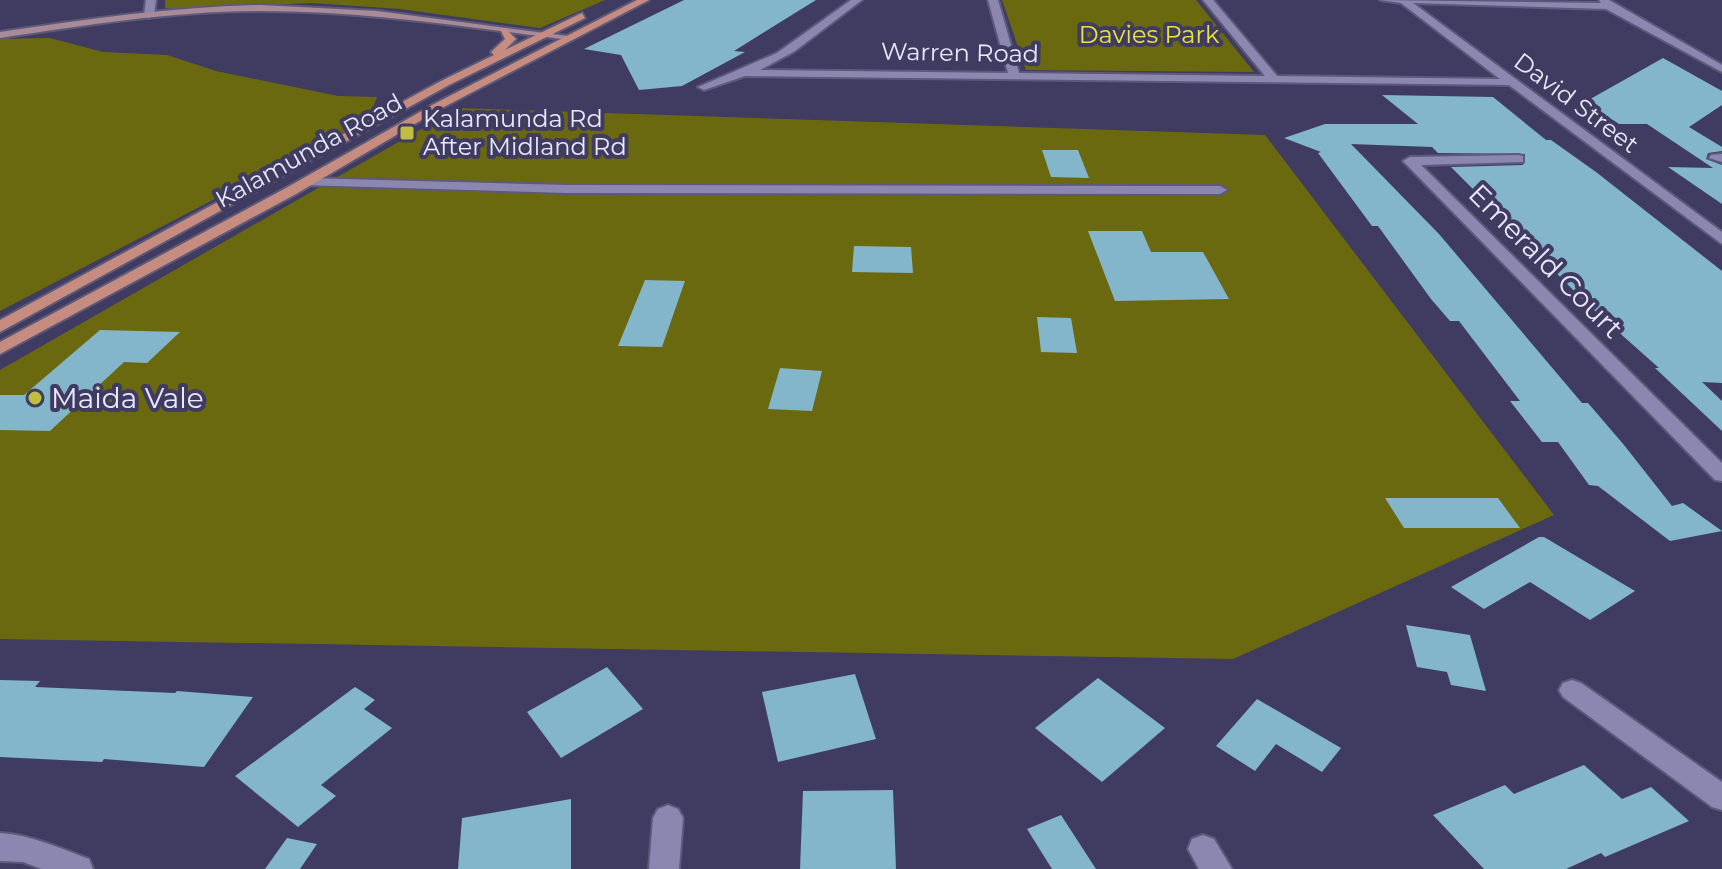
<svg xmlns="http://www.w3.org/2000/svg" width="1722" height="869" font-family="Montserrat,sans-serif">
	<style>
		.green { fill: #6b6910 }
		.building { fill: #83b5cb }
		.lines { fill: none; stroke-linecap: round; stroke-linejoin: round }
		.minor-casing { stroke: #5d5979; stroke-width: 4 }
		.tertiary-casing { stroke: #5d5979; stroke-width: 4 }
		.secondary-casing { stroke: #5d5979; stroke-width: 4 }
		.primary-casing { stroke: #5d5979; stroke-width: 4 }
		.minor { fill: #8b87b1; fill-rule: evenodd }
		.tertiary { fill: #8b87b1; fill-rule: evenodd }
		.secondary { fill: #a88a98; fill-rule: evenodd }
		.primary { fill: #c68c7f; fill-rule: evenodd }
		.poi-dot { fill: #c0be40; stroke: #403c61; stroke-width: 3 }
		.labels { text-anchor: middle; stroke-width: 8; stroke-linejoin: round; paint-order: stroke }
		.far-park-label { font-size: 24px; fill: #e8e439; stroke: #403c61 }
		.far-street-label { font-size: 24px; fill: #e9e8ff; stroke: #403c61 }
		.far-poi-label { font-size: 24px; fill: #e9e8ff; stroke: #403c61; text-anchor: start }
		.street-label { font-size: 28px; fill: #e9e8ff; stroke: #403c61 }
		.poi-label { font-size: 28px; fill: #e9e8ff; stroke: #403c61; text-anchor: start }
	</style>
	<rect width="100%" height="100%" fill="#403c61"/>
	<path class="green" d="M165 0H605L540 28 400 9 312 3 178 9 165 8Z
		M1002 0H1196L1254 72 1026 70Z
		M50 38 103 52 167 55 216 71 338 96 377 97 373 107 387 109 0 311V39Z
		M458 108 1265 135 1554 515 1233 659 0 639V370Z"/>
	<path class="building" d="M684 0H816L734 51 745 52 682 86 639 90 621 55 584 49Z
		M1663 58 1722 91V105L1689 127 1722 147V151L1708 153 1706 159 1722 165V204L1668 167 1713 168 1647 124H1619L1585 102Z
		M1382 95 1493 97 1546 140H1551L1596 172 1722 271V383L1702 382 1722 401V431L1655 368H1659L1587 304 1451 167 1523 165 1525 154 1438 153 1432 147 1351 144 1439 234 1582 403H1588L1624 445 1672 506 1683 503 1722 531 1670 541 1598 486 1589 485 1558 442H1542L1510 401H1520L1459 321H1450L1431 299 1378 226H1372L1318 153 1321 152 1284 138 1325 124H1418Z
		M1042 150H1078L1089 178 1051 177Z
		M1088 231H1142L1151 252H1203L1229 299 1115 301Z
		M854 246 911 247 913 273 852 272Z
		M645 280 685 281 662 347 618 346Z
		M1037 317 1071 318 1077 353 1041 352Z
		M100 330 180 332 147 363 124 362 50 431 0 430V395H24Z
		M780 368 822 371 812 411 768 409Z
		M1385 498H1498L1520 528H1404Z
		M1539 537H1544L1635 591 1590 620 1530 582 1484 609 1451 587Z
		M1406 625 1470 635 1486 691 1451 685 1447 672 1417 667Z
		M607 667 643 709 561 758 527 712Z
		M855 674 876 739 778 762 762 692Z
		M1098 678 1165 728 1102 782 1035 728Z
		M0 680 40 681 35 687 175 693 177 691 253 697 204 767 104 759 102 762 0 757Z
		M355 687 375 700 364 709 392 728 321 785 336 796 298 827 235 776Z
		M1257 699 1341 748 1322 772 1276 744 1255 771 1216 746Z
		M1584 765 1622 799 1651 787 1689 821 1605 857 1601 853 1566 869H1484L1433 815 1505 785 1514 794Z
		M893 790 896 869H800L803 791Z
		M571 799V869H458L462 818Z
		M1061 815 1096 869H1052L1027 829Z
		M287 838 317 844 300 869H265Z"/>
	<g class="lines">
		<g class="minor-casing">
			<path id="minor" d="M851 0H862L795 51 760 70 1008 73 988 0H998L1019 73 1265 76 1203 0H1213L1277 76 1500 79 1401 3 1380 0 1601 3 1599 0H1609L1722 65V72L1606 9 1413 3 1722 232V244L1509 85 745 76 704 90 698 87 777 53Z
				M1722 154V162L1709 158 1711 155Z
				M1518 155 1523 156V162L1421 165 1722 463V481L1715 480 1403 161 1410 157Z
				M307 178 568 185 1220 186 1227 190 1220 194 568 193 302 185V179Z
				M1572 680 1581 683 1722 782V810L1712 807 1563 697 1559 690 1563 683Z
				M668 805 678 809 683 818 679 869H649L653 818 658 809Z
				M0 833C32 835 59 848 89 859L93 869H42L23 862 0 861Z
				M1203 835 1214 839 1232 869H1199L1188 849 1192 839Z"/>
		</g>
		<g class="tertiary-casing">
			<path id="tertiary" d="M146 0H156L154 15 149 18 144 15Z"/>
		</g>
		<g class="secondary-casing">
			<path id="secondary" d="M261 5 377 11 575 37 570 40C467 27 364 11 261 11 173 11 86 25 0 38V32C87 19 173 7 261 5Z"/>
		</g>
		<g class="primary-casing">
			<path id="primary" d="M637 0H649L442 108 296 194 0 354V342L286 188 434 104Z
				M582 13 585 18 449 85 0 332V320L441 81 494 55 491 52 505 39 500 29H506L516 39 505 50Z"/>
		</g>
		<use href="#minor" class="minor"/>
		<use href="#tertiary" class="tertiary"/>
		<use href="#secondary" class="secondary"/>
		<use href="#primary" class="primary"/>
	</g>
	<g class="poi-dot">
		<rect x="399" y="125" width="16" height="16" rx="4"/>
		<circle cx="35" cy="398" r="8"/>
	</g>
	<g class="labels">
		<g class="far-park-label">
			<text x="1149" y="43">Davies Park</text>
		</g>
		<g class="far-street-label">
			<text transform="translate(960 53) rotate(1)" y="8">Warren Road</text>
			<text transform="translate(1576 103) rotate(37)" y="8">David Street</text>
			<text transform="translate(309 151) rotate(-29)" y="8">Kalamunda Road</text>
		</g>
		<g class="far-poi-label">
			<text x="423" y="127">Kalamunda Rd<tspan x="423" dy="28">After Midland Rd</tspan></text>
		</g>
		<g class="street-label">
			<text transform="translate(1546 261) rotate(45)" y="10">Emerald Court</text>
		</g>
		<g class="poi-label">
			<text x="51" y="408">Maida Vale</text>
		</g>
	</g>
</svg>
